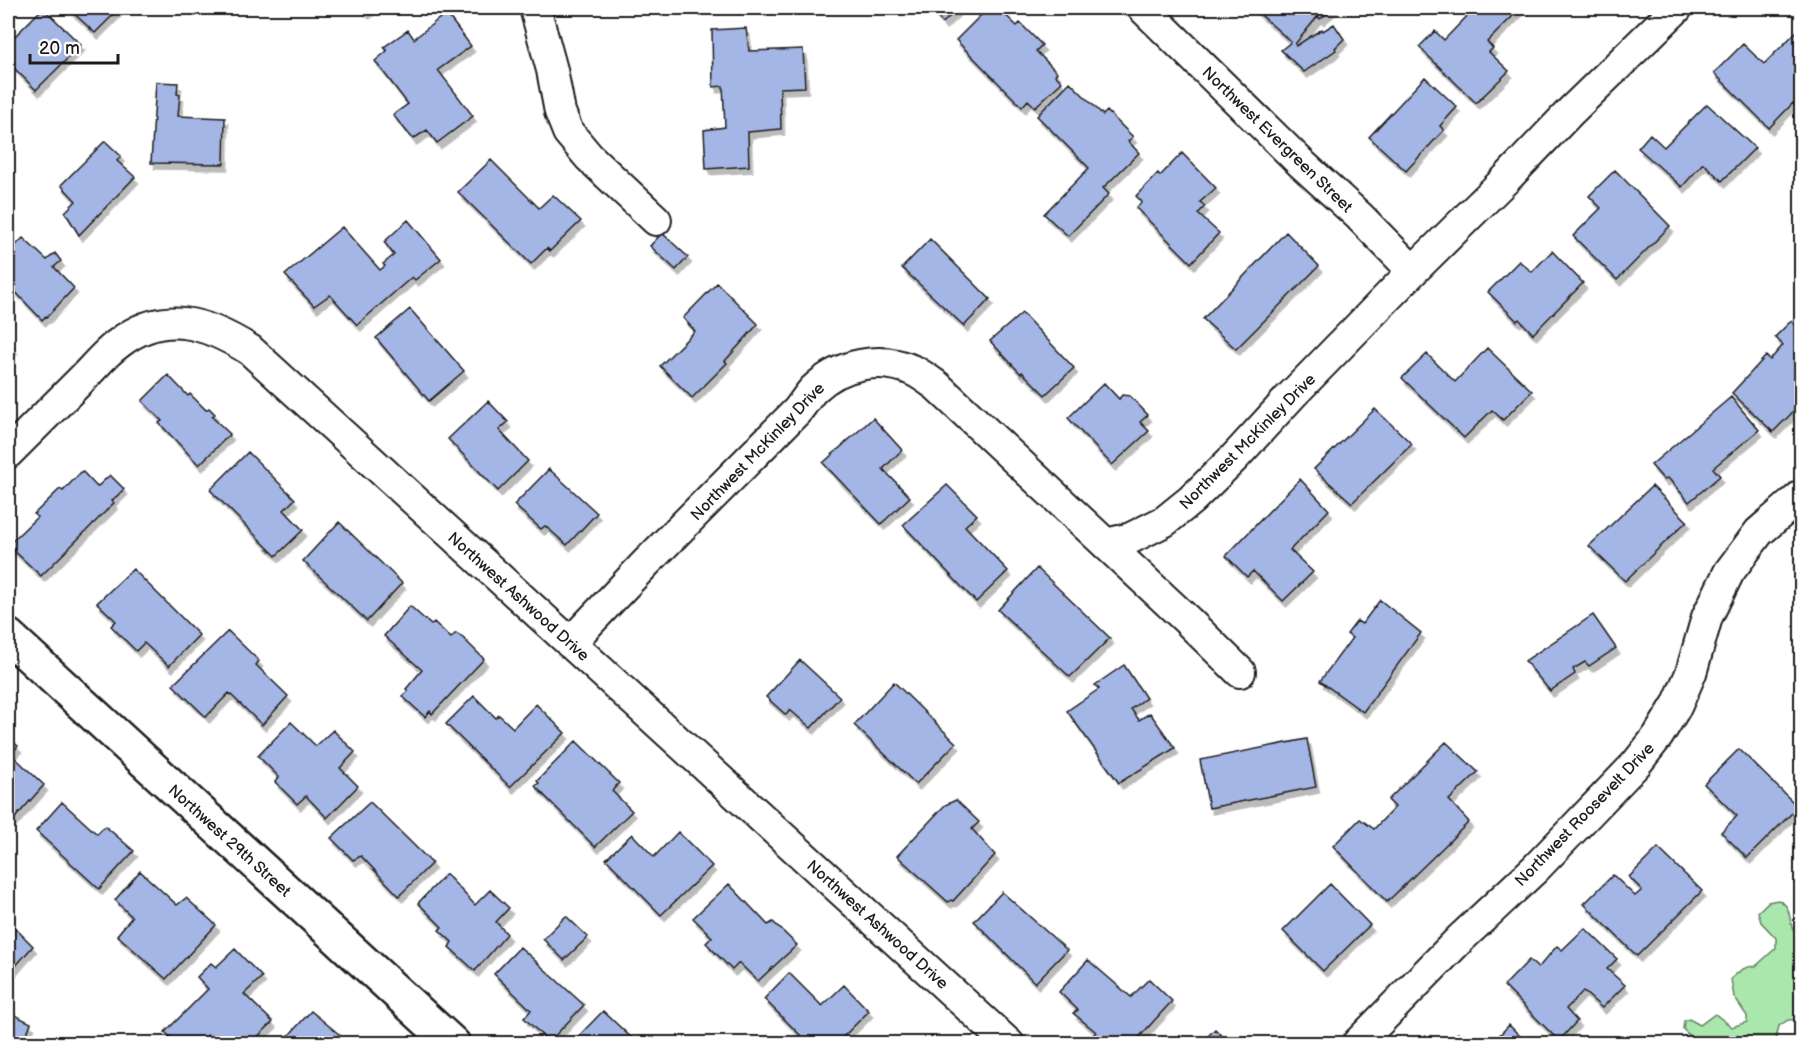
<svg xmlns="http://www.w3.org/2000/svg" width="1809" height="1051" font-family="'Balsamiq Sans',sans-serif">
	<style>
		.green { fill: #aae7ad; stroke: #638264; stroke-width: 1.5 }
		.building { fill: #a4b6e5; stroke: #1c1c1c; stroke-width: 1.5; filter: url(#shadow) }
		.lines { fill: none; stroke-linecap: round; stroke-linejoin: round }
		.street-casing { stroke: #1c1c1c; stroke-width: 34 }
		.secondary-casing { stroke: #1c1c1c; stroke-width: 38 }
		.street { stroke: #fff; stroke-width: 30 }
		.secondary { stroke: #fff; stroke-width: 33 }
		.labels { text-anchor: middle; stroke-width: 5; stroke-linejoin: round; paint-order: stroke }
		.street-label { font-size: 16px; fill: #1c1c1c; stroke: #fff }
	</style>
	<defs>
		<filter id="shadow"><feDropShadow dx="3.5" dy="6" stdDeviation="0" flood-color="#0004"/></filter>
	</defs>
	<rect width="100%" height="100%" fill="#fff"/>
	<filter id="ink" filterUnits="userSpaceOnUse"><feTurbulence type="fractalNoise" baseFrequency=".0167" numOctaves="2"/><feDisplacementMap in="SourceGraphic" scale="12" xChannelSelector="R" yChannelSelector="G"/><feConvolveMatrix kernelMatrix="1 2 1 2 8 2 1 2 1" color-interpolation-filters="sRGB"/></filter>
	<g filter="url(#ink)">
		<path class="green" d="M1778 900C1792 906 1788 918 1793 930L1801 931V1019L1788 1020 1779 1026 1775 1043H1696L1683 1029 1684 1021 1689 1019 1700 1025 1715 1014 1732 1027 1747 1022V1016L1734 997 1731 979C1739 971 1745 966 1756 966L1776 948V938L1761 922 1758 912 1768 902Z"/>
		<path class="building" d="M43 8 81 45 36 90 8 62V43Z
			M68 8H120L95 33Z
			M360 8H372L366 13Z
			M929 8H958L943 23Z
			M988 8H998L1017 26 1020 23 1042 45 1036 51 1057 72 1055 75 1062 82 1035 107 1028 100 1022 107 956 40Z
			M1253 8H1333L1320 19 1318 16 1295 44 1296 46 1322 29 1323 31 1334 24 1344 39 1335 48 1336 50 1304 72 1281 50 1291 42Z
			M1475 8H1521L1487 42 1493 48 1489 52 1509 71 1476 103 1419 47 1435 31 1444 40Z
			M446 13 471 46 438 70 473 116 437 143 427 130 413 139 393 115 408 104 375 61 387 51 384 47 408 30 414 39Z
			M1802 26V111L1793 103 1769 128 1714 73 1743 44 1764 64Z
			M746 28 749 51 803 49 805 87 780 88 781 129 748 132 749 166 706 169 704 130 725 127 723 86 713 87 712 30Z
			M1425 77 1457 107 1440 126 1444 130 1406 171 1369 137Z
			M156 82 178 83 177 94 180 95 178 116 225 118 224 164 151 163Z
			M1070 82 1103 115 1107 111 1133 137 1128 141 1139 153 1103 188 1109 194 1068 236 1044 214 1089 168 1037 116Z
			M1707 104 1755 148 1722 181 1703 163 1682 187 1638 148 1650 134 1664 147Z
			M105 141 121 156 117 161 135 177 79 235 65 212 76 201 61 185Z
			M1182 153 1216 188 1200 202 1205 206 1198 214 1219 233 1191 263 1136 208 1142 202 1136 196 1158 173 1160 176Z
			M491 160 539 208 553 195 581 221 550 251 547 248 531 264 458 192Z
			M1615 170 1670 226 1617 280 1573 236 1601 208 1589 196Z
			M408 220 441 259 415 280 412 277 357 325 330 295 314 306 285 275 342 227 380 270 385 266 383 264 394 255 384 242Z
			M1286 232 1319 266 1236 349 1203 319Z
			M662 233 688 257 676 270 650 246Z
			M23 238 47 260 55 253 61 261 54 267 74 288 47 317 46 316 42 320 8 284V253Z
			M930 239 990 299 964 326 902 268Z
			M1552 251 1583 283 1533 334 1519 319 1517 321 1488 292 1519 261 1532 272Z
			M717 283 758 324 725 361 727 363 692 398 660 366 695 331 683 318Z
			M410 309 464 371 429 401 376 338Z
			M1022 313 1074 368 1045 395 1022 372 1021 374 990 341Z
			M1791 321 1802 331V403L1773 432 1732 393 1766 356 1770 360 1783 345 1775 337Z
			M8 342 14 348 8 353Z
			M1487 348 1532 391 1503 420 1492 410 1464 438 1402 378 1427 354 1455 382Z
			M168 375 188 396 190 394 206 410 209 408 215 414 212 417 230 434 199 465 159 423 162 421 142 401Z
			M1104 383 1119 399 1122 395 1130 396 1148 415 1140 422 1149 431 1112 465 1068 418Z
			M1731 397 1759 430 1713 468 1720 476 1689 502 1668 478 1664 480 1651 465Z
			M488 401 508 422 499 430 528 461 498 491 448 439Z
			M1375 409 1412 444 1352 503 1314 469Z
			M873 418 902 450 883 469 910 497 881 524 823 463Z
			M248 452 295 499 284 510 303 530 276 556 210 490Z
			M549 469 597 513 567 545 545 526 541 529 514 505Z
			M82 471 97 487 110 475 124 489 112 501 114 503 41 576 8 545 37 517 34 514 60 489 63 491Z
			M1300 479 1329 510 1290 550 1313 572 1283 601 1253 571 1247 577 1226 556Z
			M947 485 977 515 965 526 1008 571 976 602 903 525Z
			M1652 486 1687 521 1625 581 1589 546Z
			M339 522 402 583 367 621 303 561Z
			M1037 568 1110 638 1070 677 998 610Z
			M133 569 199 635 169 666 144 643 136 651 111 626 116 621 97 603Z
			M1380 600 1421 633 1363 712 1320 681 1352 638 1347 634 1357 621 1362 624Z
			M410 606 431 625 434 622 451 638 456 633 463 638 484 659 432 714 430 711 425 717 402 696 408 691 406 689 422 670 384 636Z
			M1593 615 1616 648 1589 666 1585 662 1573 669 1575 674 1550 691 1525 661Z
			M228 631 259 661 256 665 288 696 262 725 229 693 206 717 173 685Z
			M800 660 840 697 811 728 790 710 786 715 766 697Z
			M1124 665 1146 698 1131 709 1139 720 1150 713 1175 748 1119 783 1067 711 1099 689 1095 685Z
			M894 682 956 743 916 784 854 725Z
			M474 696 496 718 499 715 513 728 536 704 565 733 510 787 446 724Z
			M291 722 316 746 333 730 355 752 340 768 358 786 327 818 306 796 297 804 275 782 279 777 258 756Z
			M8 737 18 746 11 754 44 785 8 826Z
			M1307 739 1316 787 1209 808 1200 760Z
			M576 741 619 783 612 791 632 811 595 847 535 786 539 783 537 781Z
			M1446 742 1478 772 1449 800 1469 822 1387 902 1333 846 1360 819 1374 829 1395 807 1388 800Z
			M1739 749 1798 807 1747 858 1721 832 1737 816 1704 784Z
			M956 800 979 822 972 829 995 855 953 901 951 900 948 902 897 856 945 805Z
			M62 802 97 834 105 826 134 851 99 889 36 831Z
			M370 802 432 863 399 896 361 856 353 860 331 838Z
			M678 832 712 866 661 915 606 859 632 834 654 857Z
			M1658 848 1702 891 1637 956 1584 904 1613 875 1635 896 1642 890 1629 877Z
			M140 871 177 905 186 898 216 925 166 979 117 935 132 917 115 900Z
			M446 874 475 905 490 890 509 908 496 922 507 934 475 971 449 947 452 942 439 930 442 927 418 903Z
			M729 884 768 925 773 922 797 945 758 981 739 963 732 970 706 943 712 937 693 918Z
			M1330 884 1370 925 1323 971 1283 931Z
			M1002 892 1067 950 1035 983 974 921Z
			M566 916 588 937 564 960 543 939Z
			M8 921 33 946 8 975Z
			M1585 928 1617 959 1607 969 1625 985 1602 1008 1583 991 1566 1009 1577 1021 1559 1041 1504 986 1529 960 1538 968 1557 946 1562 950Z
			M520 947 584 1005 549 1042 524 1018 531 1010 494 974Z
			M235 949 262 977 244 994 273 1022 250 1044H216L208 1035 198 1044H177L165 1032 208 989 197 977 211 963 216 967Z
			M1088 960 1131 997 1149 979 1172 1001 1133 1044H1104L1094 1034 1096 1032 1073 1013 1078 1010 1059 992Z
			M789 973 822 1006 844 985 869 1011 836 1044H809L764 999Z
			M311 1011 340 1035 332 1044H281Z
			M603 1011 638 1044H571Z
			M8 1012 31 1023 24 1040 31 1044H8Z
			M1509 1025 1528 1044H1491Z
			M1215 1029 1230 1044H1200Z
			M1458 1033 1469 1044H1447Z
			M875 1038 881 1044H869Z"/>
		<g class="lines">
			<g class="street-casing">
				<path id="street" d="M535 8 552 70 560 112 568 132 589 157 656 220
					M1143 8 1302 164 1359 216 1413 271
					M8 453C33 428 58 403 83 378 94 367 106 352 119 343 164 308 207 323 250 350L1009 1044
					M1106 544 1131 538 1165 521 1191 500 1235 457 1291 396 1413 271 1507 178 1571 111 1677 8
					M570 643 645 564 797 411C803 404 808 395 814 389 840 364 881 355 914 371 922 375 930 381 937 386L1187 620 1240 672
					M1357 1044 1460 939 1535 869 1636 764 1658 736 1677 705 1691 673 1707 617 1729 572 1759 532 1802 495"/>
			</g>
			<g class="secondary-casing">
				<path id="secondary" d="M8 636 453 1044"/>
			</g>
			<use href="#street" class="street"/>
			<use href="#secondary" class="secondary"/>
		</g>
	</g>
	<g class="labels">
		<g class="street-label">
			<text transform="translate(1278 139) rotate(44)" y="6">Northwest Evergreen Street</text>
			<text transform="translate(1247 441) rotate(-45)" y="6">Northwest McKinley Drive</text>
			<text transform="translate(757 451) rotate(-46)" y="6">Northwest McKinley Drive</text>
			<text transform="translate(519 596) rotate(42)" y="6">Northwest Ashwood Drive</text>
			<text transform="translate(1584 814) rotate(-46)" y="6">Northwest Roosevelt Drive</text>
			<text transform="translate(230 840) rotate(42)" y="6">Northwest 29th Street</text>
			<text transform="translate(878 924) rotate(42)" y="6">Northwest Ashwood Drive</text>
		</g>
	</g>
	<rect width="1809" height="1051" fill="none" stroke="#fff" stroke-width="30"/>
	<rect x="15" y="15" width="1779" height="1021" fill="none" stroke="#1c1c1c" stroke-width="2" filter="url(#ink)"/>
	<path d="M30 54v9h88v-9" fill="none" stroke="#1c1c1c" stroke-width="3"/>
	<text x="39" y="54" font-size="18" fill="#1c1c1c" stroke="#ffffff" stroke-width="4.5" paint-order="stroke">20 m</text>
</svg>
